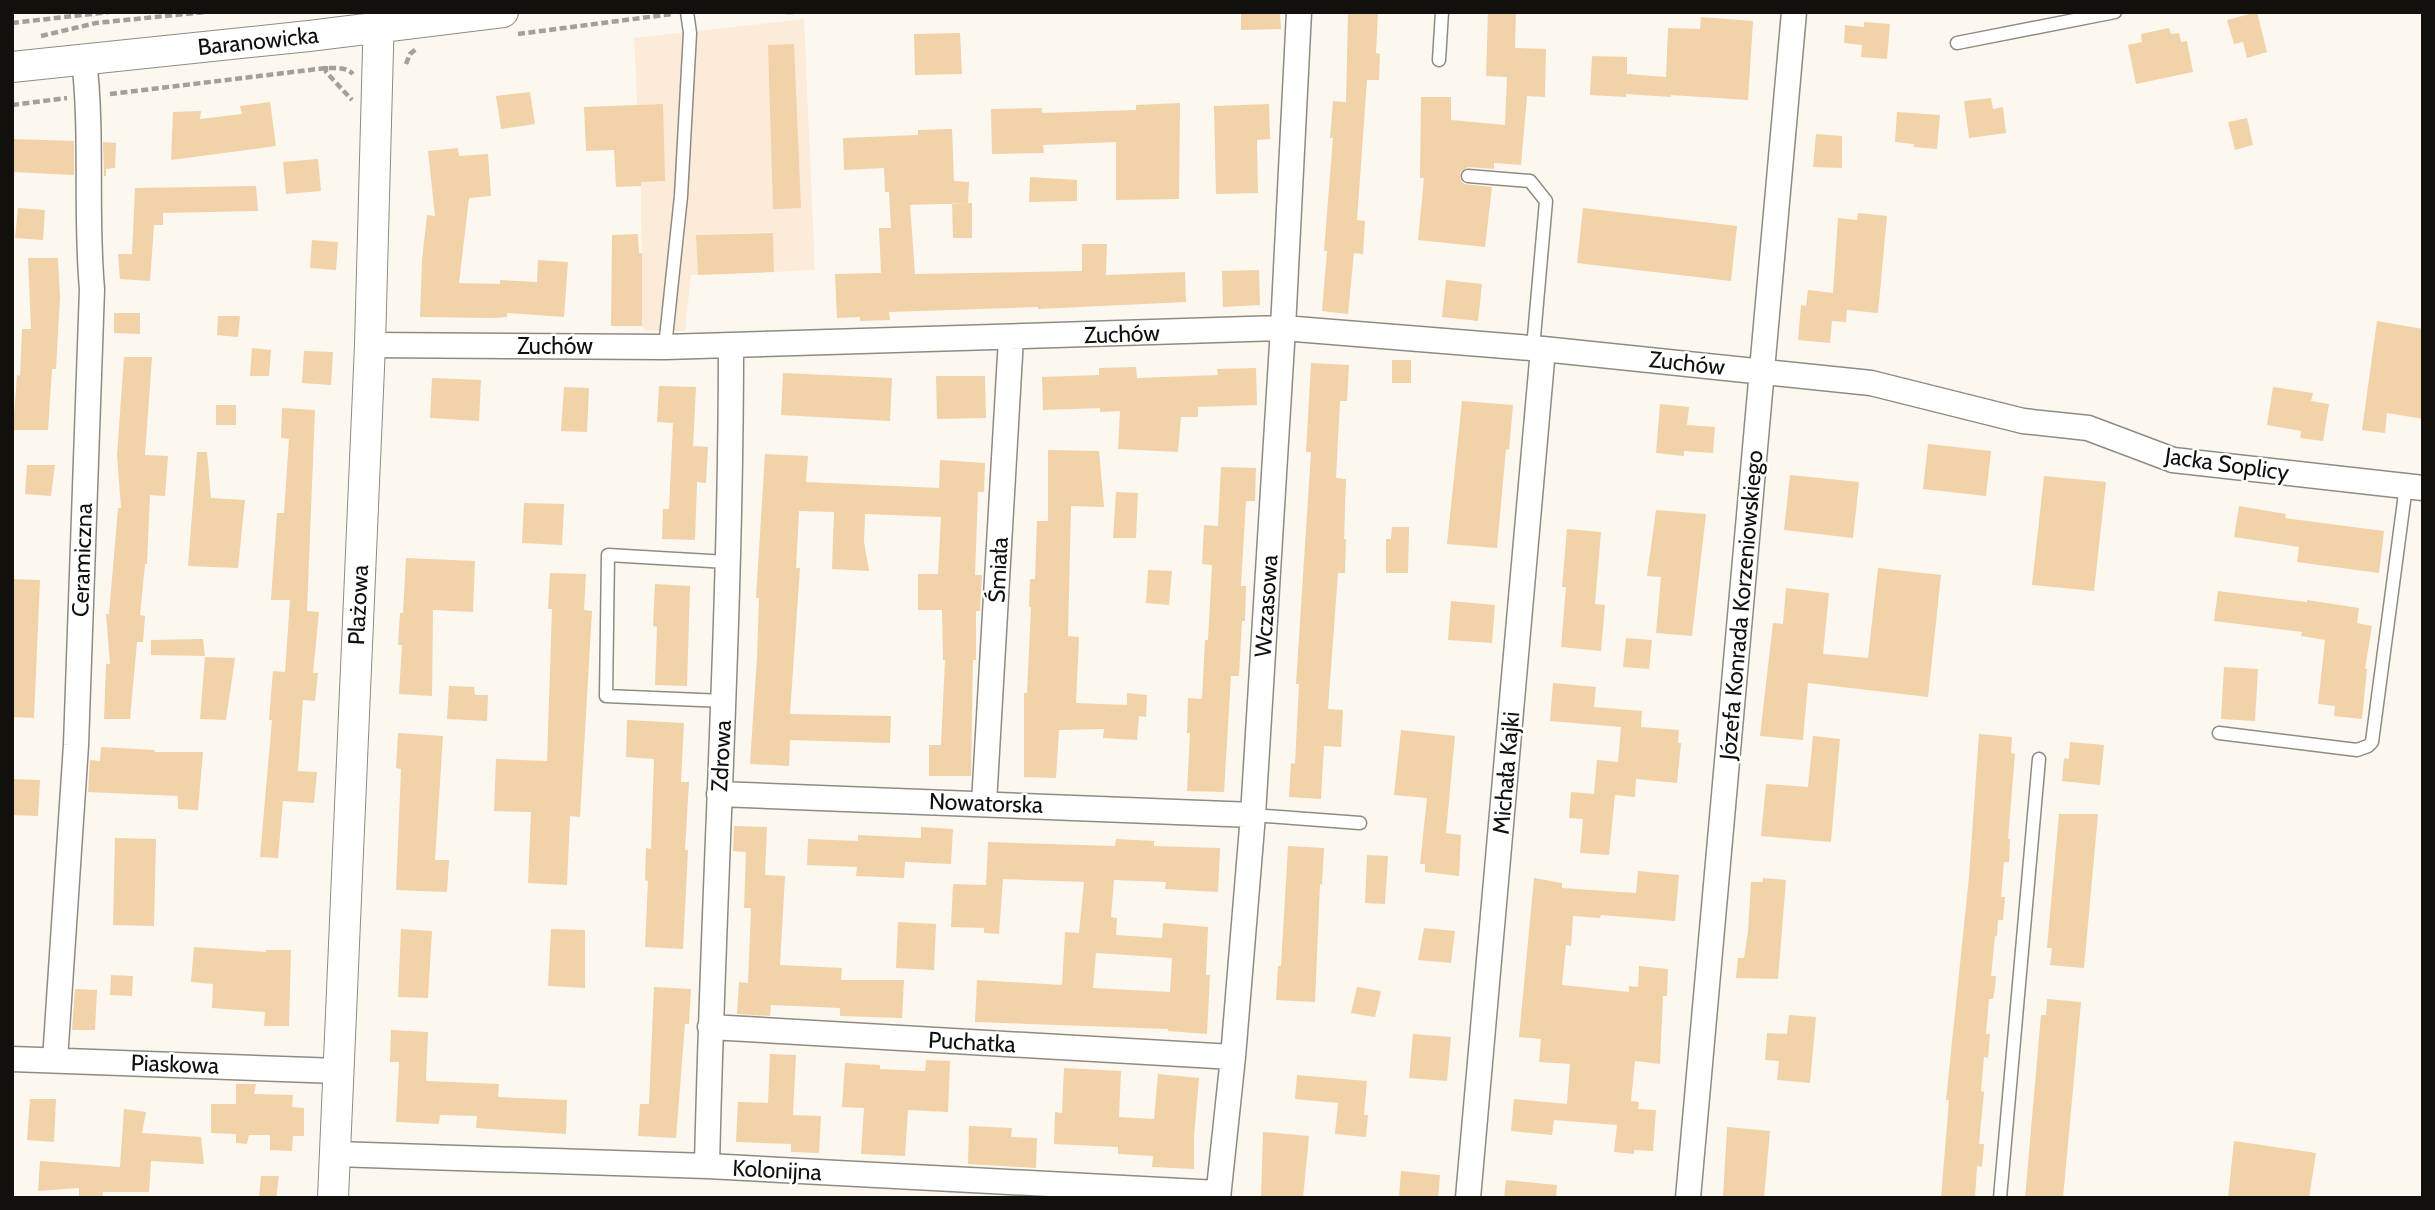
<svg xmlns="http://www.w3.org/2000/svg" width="2435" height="1210" font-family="Cabin,sans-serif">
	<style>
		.commercial { fill: #fdebda }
		.building { fill: #f1d2a9; fill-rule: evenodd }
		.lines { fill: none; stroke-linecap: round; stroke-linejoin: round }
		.service-casing { stroke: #8f8b83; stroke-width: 15 }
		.minor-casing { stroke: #8f8b83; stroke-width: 27 }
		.tertiary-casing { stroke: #8f8b83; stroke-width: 32 }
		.path { stroke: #a2a099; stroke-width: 4.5; stroke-dasharray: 7 3.5; stroke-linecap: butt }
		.service { stroke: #fff; stroke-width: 12 }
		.minor { stroke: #fff; stroke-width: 24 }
		.tertiary { stroke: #fff; stroke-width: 30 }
		.labels { text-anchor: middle; stroke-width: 5; stroke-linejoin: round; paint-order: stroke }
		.street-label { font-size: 23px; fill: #11100d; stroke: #fff }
	</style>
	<rect width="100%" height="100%" fill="#fcf8ef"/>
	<path class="commercial" d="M804 19 815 270 774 272 772 232 697 235 698 275H691L685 331H645L642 326 641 186 634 38Z"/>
	<path class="building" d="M1241 12H1280L1281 29 1241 30Z
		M1348 12H1378L1376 53 1380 54 1379 80H1367L1357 220 1365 221 1363 254 1354 253 1348 314 1322 311 1327 251H1324L1333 138H1330L1333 101 1346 102Z
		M1488 12H1516L1515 48 1546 49 1545 97 1527 96 1521 165 1494 163V169L1468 167 1460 172V179L1464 184 1492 187 1485 247 1418 240 1424 178H1420L1421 97H1451V120L1505 125 1507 77 1486 76Z
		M2257 12 2267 52 2247 58 2243 42 2234 44 2227 20Z
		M1701 17 1753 21 1748 100 1671 95V97L1626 94V97L1590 95 1592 56 1627 57V74L1666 77 1668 28 1700 29Z
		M1864 22 1890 24 1887 59 1861 57 1862 45 1844 43 1845 25 1864 27Z
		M2169 28 2171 34 2179 33 2181 42 2187 41 2193 72 2136 84 2128 45 2142 42 2141 34Z
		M960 33 962 74 915 75 914 34Z
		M794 44 801 208 773 209 768 45Z
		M530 92 535 124 501 129 496 96Z
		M1991 98 1993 109 2003 107 2006 133 1969 138 1964 101Z
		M270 102 276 146 171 160 173 112 201 111 200 119 242 114 240 106Z
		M1180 103 1179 199 1116 200V142L1043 145 1044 153 992 154 991 109 1042 108V113L1136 110V105Z
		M663 104 665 181 641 182V186L616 187 614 150 586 151 584 107Z
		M1269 104 1270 139 1257 140 1258 193 1216 194 1214 106Z
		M1897 112 1940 115 1937 149 1914 147V144L1895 142Z
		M2247 118 2253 145 2235 150 2228 122Z
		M952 129 954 181 969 182 968 203 910 205 915 274 1082 271V244H1107L1106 275 1185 272 1186 302 1038 309V307L889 312 890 320 860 321V317L837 318 835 274 881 273 879 228H891L889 192H885L884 168 844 170 843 138 918 135V130Z
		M1816 134 1842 136V168L1813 167Z
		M13 139 74 141V175L12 172Z
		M103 142 116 143 115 168 106 169V176H104Z
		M458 148 459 156 488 154 491 196 469 198 459 283 500 284V280L537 282 538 260 568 262 564 317 507 313V317L493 318 420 317 422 260 427 215 435 216 428 151Z
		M318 159 321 191 286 194 283 162Z
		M1030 177 1077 180V201L1029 202Z
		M256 186 258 211 163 213V225H154L150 281 120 279 118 254H132L135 188Z
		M952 203H972V238H953Z
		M18 208 45 210 43 240 15 238Z
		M1583 208 1737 226 1731 281 1577 263Z
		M1858 213 1887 216 1878 313 1847 310 1846 322 1832 321 1830 343 1798 340 1801 305 1806 306 1808 290 1833 293 1838 218 1857 220Z
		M773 233 774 272 698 275 696 235Z
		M638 234 639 253H642V326H611L612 235Z
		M312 240 338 242 336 270 310 268Z
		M28 258H58L60 297 56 369H52L48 430H13L17 375 20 376 22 329H31Z
		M1259 270 1260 305 1223 307 1222 271Z
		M1446 280 1482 284 1478 321 1442 317Z
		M114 313H140V334L114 333Z
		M218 316H240L238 337 217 335Z
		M2377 321 2423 329V419L2387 413 2385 433 2362 430Z
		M252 348 271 350 269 376H250Z
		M304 351 333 352 331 385 302 383Z
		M124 357H152L145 455 168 456 165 496 150 495 147 564H145L140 615 145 616 143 642H137L130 719H104L106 664H110L106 614H109L118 508H121L117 455Z
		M1392 360H1411V383H1392Z
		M1311 363 1349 365 1347 401H1340L1336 478 1346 479 1344 539H1346L1345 573H1338L1328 709 1343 710 1341 747 1324 746 1321 799 1289 797 1291 763 1295 764 1299 684H1296L1311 452H1306Z
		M1136 367 1137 378 1218 375 1217 369 1256 368 1257 405 1198 407V417H1181L1178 452 1118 449 1120 411 1100 412V408L1043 410 1042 377 1099 375V368Z
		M783 373 892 378 890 421 781 415Z
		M936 376H985L986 418 937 419Z
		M432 378 481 380 479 421 430 418Z
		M659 386 696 387 693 446 708 447 706 483 697 482 695 540 662 539 663 509H669L673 423 657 422Z
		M564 387 589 388 587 432 561 431Z
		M2273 387 2313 393 2311 401 2329 404 2323 441 2300 438 2301 431 2267 425Z
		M1462 401 1513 405 1509 450 1506 449 1497 548 1447 544Z
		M1660 404 1689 407 1687 425 1715 427 1713 453 1684 451V456L1656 453Z
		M216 405H236V425H216Z
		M282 408 315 410 307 611 319 612 313 673H318L315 701 303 700 298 771 317 772 314 803 283 801 278 858 260 857 272 720H269L273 671 285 672 290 600H271L277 513H284L289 439 281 438Z
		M1928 444 1991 451 1986 496 1923 489Z
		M1048 450 1099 451 1104 507 1071 506 1068 636 1079 637 1076 703 1127 705V693L1147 695 1146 717 1139 716 1137 740 1103 738 1104 729 1059 730 1056 778 1024 777V693H1027L1031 607H1029L1030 579H1035L1037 521H1048Z
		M197 452H207L211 498 245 500 238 568 188 566Z
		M765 454 808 456 806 482 939 488 940 460 985 463 984 492H978L975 575H982L980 611H976V660H973L971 776H929V745H941L945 660H943L942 610H918V574H938L941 517 865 514 864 542 869 571 832 569 834 512 799 511 796 568H800L790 714 891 716 890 743 790 740 789 766 750 764 757 657 759 598H756Z
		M27 465H55L51 496 25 494Z
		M1221 467 1256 468 1255 501H1246L1241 586H1246L1245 621H1242L1239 676H1231L1224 792 1187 791 1190 733H1187L1188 698 1202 699 1205 640H1208L1212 565 1202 564 1204 525 1218 526Z
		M1790 475 1859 482 1853 538 1784 530Z
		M2044 476 2106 482 2094 591 2032 585Z
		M1116 492 1138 493 1136 538H1113Z
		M524 503 564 504 562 545 522 543Z
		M2239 506 2286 514 2285 518 2384 531 2379 573 2297 562 2299 547 2234 537Z
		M1656 510 1706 514 1692 636 1656 633 1661 577 1647 576Z
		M1392 527H1409L1408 573H1386V539H1391Z
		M1567 529 1601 532 1595 604 1605 605 1601 651 1561 647 1566 587H1562Z
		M406 558 475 561 473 612 433 610 432 696 399 694 402 645H398L400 613H403Z
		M1878 568 1941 575 1928 697 1808 683 1803 740 1760 736 1773 623 1783 624 1786 588 1829 593 1823 654 1868 658Z
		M1148 570 1172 571 1169 605 1146 603Z
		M550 573 586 574 584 610 592 611 580 817 570 816 567 885 528 883 531 812 494 811 496 759 547 761 552 609H548Z
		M12 579 40 580 34 718 12 717Z
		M655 584 690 586 687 686 655 685 657 627 653 626Z
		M2218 591 2307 602V600L2359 608 2357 623 2372 626 2365 669H2367L2362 719 2334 716 2335 706 2318 704 2325 640 2301 636 2302 632 2214 621Z
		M1451 601 1495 605 1492 643 1448 640Z
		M1626 638 1652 640 1649 669 1623 667Z
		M203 639 205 656 151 655V640Z
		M205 657 235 658 226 720 200 719Z
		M2224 667 2258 669 2255 721 2221 719Z
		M1553 683 1596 687 1594 707 1642 711 1641 727 1679 730 1678 743H1681L1677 783 1636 779 1635 797 1615 795 1609 855 1580 853 1583 819 1569 818 1571 792 1594 794 1597 760 1618 762 1621 727 1550 721Z
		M449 686 474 687 475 695H488L487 721 447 719Z
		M627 720 684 723 681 782H689L685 850H688L683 949 645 947 648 881 645 880 646 848 651 849 654 759 626 757Z
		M1401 730 1455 736 1446 833 1461 835 1459 876 1425 872V864H1420L1427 798 1394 795Z
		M398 733 443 736 435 860H449L447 892 396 890 401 769 396 768Z
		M1979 734 2012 737 2011 753 2015 754 2008 839H2010L2009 862H2004L2001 897H2005L2003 920H1998L1997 936H1995L1991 976H1996L1995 988 1993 999H1989L1986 1034H1990L1988 1058 1984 1057 1981 1091 1984 1092 1979 1144H1984L1982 1167 1977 1166 1975 1198H1941L1949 1100H1946L1969 877Z
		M1813 736 1840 739 1831 842 1761 836 1766 784 1808 787Z
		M2070 742 2104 745 2100 785 2062 781 2064 758 2069 759Z
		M101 747 155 750 154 752H203L198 810 178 809V796L88 792 90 760 100 761Z
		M12 779 40 780 38 816 12 815Z
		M2059 814H2098L2084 968 2050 965 2052 948H2047Z
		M734 826 767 827 765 875 785 876 780 965 842 968 841 980H904L902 1018 840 1016V1008L771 1005 770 1016 737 1014 739 982 748 983 751 908H744L746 852 733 851Z
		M921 827 953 829 951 864 905 862 904 878 856 876 857 867 807 865 808 839 858 841V835L921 838Z
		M115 838 156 839 154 926 113 925Z
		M1116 839 1154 841V846L1220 848 1218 892 1165 889 1166 882 1114 880 1111 917 1117 918 1116 935 1162 938 1163 923 1208 927 1206 975H1210L1207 1034 1168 1031V1029L975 1022 977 980 1062 985 1065 932 1079 933 1084 882 1003 879 999 934 984 933V928L951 927 953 884 986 885 988 842 1115 846ZM1096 953 1172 958 1170 992 1093 988Z
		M1288 846 1324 848 1322 885 1320 884 1315 1002 1276 1000 1278 966H1281Z
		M1367 855 1388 856 1385 904 1365 903Z
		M1638 871 1679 875 1675 921 1601 915 1600 918 1573 916 1571 946 1566 945 1562 985 1629 992V986L1638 987 1639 966 1668 969 1667 996H1663L1660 1064 1635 1061 1631 1101 1639 1102 1638 1109 1656 1110 1653 1151 1634 1150V1154L1614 1152 1617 1125 1554 1120 1552 1135 1511 1131 1514 1099 1567 1104 1570 1064 1539 1062 1541 1039 1519 1037 1534 878 1562 883V888L1636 893Z
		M1763 878 1786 880 1778 979 1736 978 1738 958H1744L1748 931 1751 882H1763Z
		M898 922 936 924 934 970 896 968Z
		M1424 928 1455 931 1451 963 1418 960Z
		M401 929 432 931 428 998 398 997Z
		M551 929 585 930V988L548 986Z
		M194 947 266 952V950H291L289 1026H264L265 1012 212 1008 213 984 191 982Z
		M111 975 133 976 132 996 110 995Z
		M654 987 691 989 689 1024H685L676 1138 638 1136 640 1104H649Z
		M1357 987 1381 991 1375 1017 1351 1013Z
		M75 989 97 990 95 1030H72Z
		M2047 999 2081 1002 2063 1198H2025L2041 1015H2046Z
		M1789 1015 1816 1017 1810 1083 1777 1080 1779 1061 1765 1060 1767 1033 1787 1034Z
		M391 1030 428 1032 426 1081 499 1084 498 1097 567 1100 566 1134 476 1128 477 1116 440 1115 439 1124 396 1122 399 1062H390Z
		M1413 1034 1451 1037 1447 1081 1409 1078Z
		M770 1054 796 1055 793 1115 821 1116 819 1153 791 1152V1144L736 1142 738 1102 768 1103Z
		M926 1060 950 1061 948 1112 908 1110 905 1156 861 1154 864 1108 842 1107 845 1063 880 1065V1069L925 1071Z
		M1064 1068 1121 1071 1119 1117 1154 1119 1158 1074 1199 1078 1194 1136V1169L1152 1167 1153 1156 1118 1154V1147L1054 1144 1055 1112 1062 1113Z
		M1297 1075 1367 1081 1364 1115H1368L1366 1137 1335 1134 1338 1103 1295 1099Z
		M236 1084H256L254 1094 293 1095 292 1107 304 1108V1136H293L292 1151 270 1150V1135H249L247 1144 236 1143V1134L211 1133V1104H236Z
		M30 1099H56L54 1142 27 1140Z
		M124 1109 146 1112 142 1133 201 1137 204 1164 151 1161 149 1192H103L102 1198H91L79 1197V1188L38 1191 40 1161 120 1167Z
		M969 1126 1012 1128 1011 1137 1037 1138 1036 1168 968 1164Z
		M1727 1127 1770 1131 1764 1198H1723Z
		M1263 1132 1309 1136 1303 1198H1261Z
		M2234 1141 2316 1153 2309 1198H2228Z
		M1401 1171 1440 1175 1438 1198H1399Z
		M261 1176H279L276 1198H259Z
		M1506 1180 1557 1185 1556 1198H1504Z"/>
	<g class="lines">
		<g class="service-casing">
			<path id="service" d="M1957 43 2115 12
				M1439 60 1442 12
				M1468 176 1530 181 1546 201 1533 348
				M665 347 681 196 690 33 687 12
				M724 701 606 696 608 555 727 562
				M2219 733 2357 750 2368 746 2372 742 2406 486
				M1253 815 1360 823
				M2000 1198 2039 759"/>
		</g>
		<g class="minor-casing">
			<path id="minor" d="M370 345 665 347 1283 328 1543 349 1871 383 2023 421 2088 428 2173 460 2423 488
				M719 794 1253 815
				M984 803 1011 338
				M710 1027 1233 1057
				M12 1059 338 1071
				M55 1060 76 745 92 289C85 213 93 136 84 59
				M335 1154 707 1166 1218 1193
				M707 1166C713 892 731 619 731 345
				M1218 1198 1233 1057 1253 815 1283 328 1299 12
				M1468 1198 1543 349
				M1688 1198 1794 12"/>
		</g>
		<g class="tertiary-casing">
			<path id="tertiary" d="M12 67 309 36 503 12
				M333 1198 370 345 379 12"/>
		</g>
		<path class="path" d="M786 12H794
			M12 23 109 12
			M518 34 672 14
			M41 36 96 23 205 12
			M406 64 410 54 416 49
			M326 66V72L352 100
			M110 94 326 68C336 68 346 67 353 74
			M12 105 67 98"/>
		<use href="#service" class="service"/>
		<use href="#minor" class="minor"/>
		<use href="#tertiary" class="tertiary"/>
	</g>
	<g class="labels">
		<g class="street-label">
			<text transform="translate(258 41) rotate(-6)" y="8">Baranowicka</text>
			<text transform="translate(1122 334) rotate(-2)" y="8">Zuchów</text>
			<text x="555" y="354">Zuchów</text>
			<text transform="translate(1687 363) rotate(6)" y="8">Zuchów</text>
			<text transform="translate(2227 464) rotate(8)" y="8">Jacka Soplicy</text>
			<text transform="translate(82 560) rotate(-88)" y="8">Ceramiczna</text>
			<text transform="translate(998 570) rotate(-87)" y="8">Śmiała</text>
			<text transform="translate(358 605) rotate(-87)" y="8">Plażowa</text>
			<text transform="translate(1741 605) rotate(-85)" y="8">Józefa Konrada Korzeniowskiego</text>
			<text transform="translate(1266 606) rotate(-86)" y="8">Wczasowa</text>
			<text transform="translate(721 756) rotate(-87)" y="8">Zdrowa</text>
			<text transform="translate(1506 773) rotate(-85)" y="8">Michała Kajki</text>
			<text transform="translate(986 803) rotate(2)" y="8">Nowatorska</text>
			<text transform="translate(972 1042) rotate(3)" y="8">Puchatka</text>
			<text transform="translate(175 1064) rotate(2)" y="8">Piaskowa</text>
			<text transform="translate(777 1170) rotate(3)" y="8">Kolonijna</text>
		</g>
	</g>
	<rect width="2435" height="1210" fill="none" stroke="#11100d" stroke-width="28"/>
</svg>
